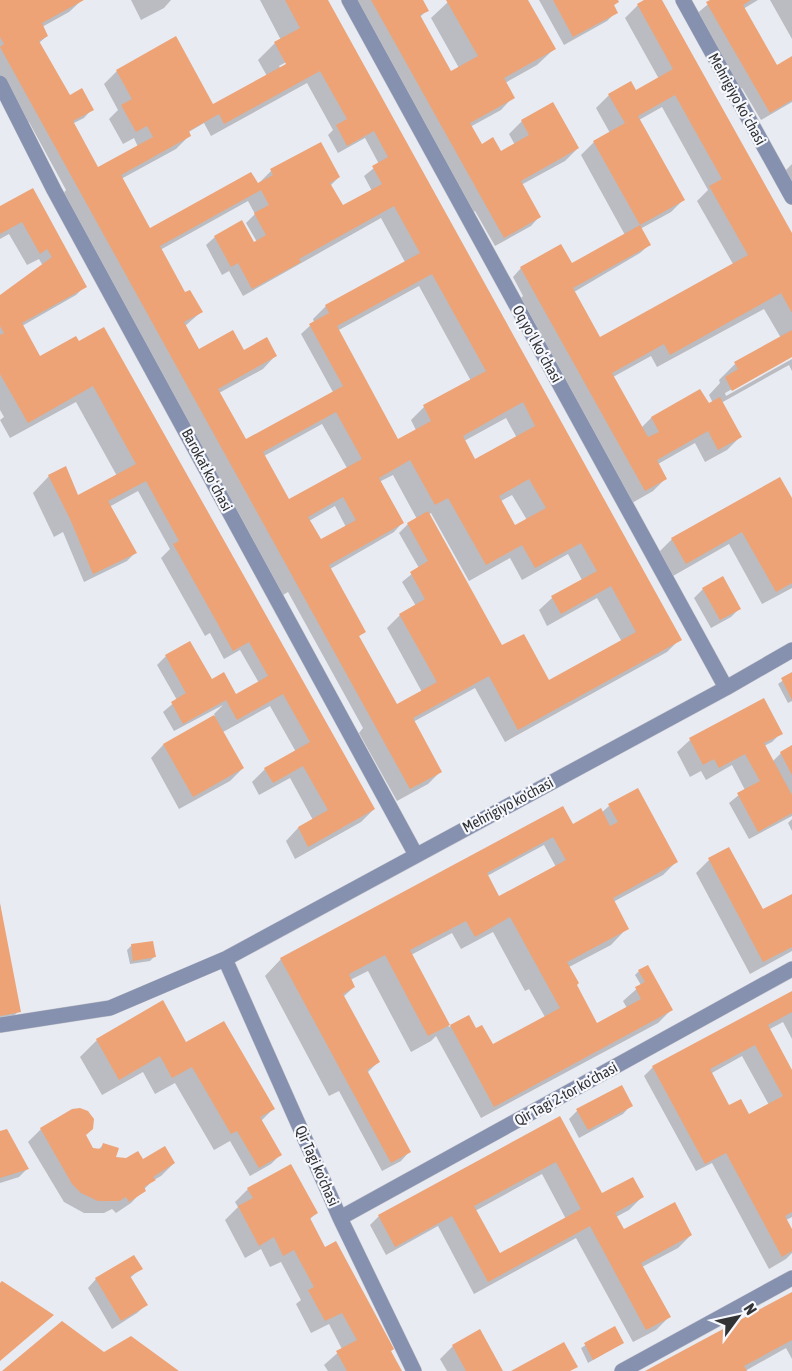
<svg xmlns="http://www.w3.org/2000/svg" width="792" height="1371" font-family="'Asap Condensed',sans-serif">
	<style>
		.shadow { fill: #0003; fill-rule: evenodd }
		.building { fill: #eda376; fill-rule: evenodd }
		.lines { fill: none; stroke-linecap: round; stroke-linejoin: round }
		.minor-casing { stroke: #c4c6cc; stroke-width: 16 }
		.minor { stroke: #8690af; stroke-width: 15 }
		.labels { text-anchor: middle; stroke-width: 4.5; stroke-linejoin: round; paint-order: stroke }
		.street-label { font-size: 15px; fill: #323335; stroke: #f6f8fe }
	</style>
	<rect width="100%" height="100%" fill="#e9ebf2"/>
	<path class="shadow" d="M0 0H82L69 12 42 27 47 36 39 43 69 97 92 109 84 118 72 124 92 171 138 147 134 138 123 144 109 119 118 110 104 84 117 71 207 108 267 76 258 60 275 43 281 40 260 0H327L680 639 667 652 505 742 475 688 413 722 441 771 428 784 397 801 359 733 363 728 288 592 283 595 62 195 66 190 29 122 24 125 0 83ZM326 40 280 68 279 66ZM307 83 333 130 328 135 338 153 365 138 379 164 364 176 372 191 342 207 330 186 339 177 320 144 271 171 257 185 149 230 121 179 176 149 189 136 187 133 204 123 211 136ZM248 201 255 214 246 223 257 242 253 244 215 237 206 245 222 275 229 271 243 296 381 218 405 262 326 306 313 319 314 322 301 334 333 392 246 441 219 393 263 369 275 356 243 352 198 351 185 326 201 312 185 294 160 250ZM419 286 471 381 424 407 411 420 416 430 398 441 337 331ZM506 418 517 438 475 461 464 441ZM322 424 347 468 289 501 264 456ZM393 475 417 519 408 524 399 533 419 568 402 582 416 606 400 615 387 628 422 692 396 706 358 637 364 631 330 569 394 532 402 523 379 482ZM512 495 527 520 515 527 501 501ZM335 506 346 527 320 541 309 521ZM431 513 469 581 510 558 522 580 568 554 582 580 552 598 539 610 547 626 597 598 622 642 549 682 502 648 428 515Z
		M131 0H171L164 8 141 20Z
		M351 0H421L427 10 420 17 451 73 459 68 431 18 448 2 451 0H526L554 49 537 65 505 83 513 97 501 110 470 127 481 146 500 153 515 145 509 134 522 121 553 104 578 148 565 161 521 185 539 217 531 226 495 246 475 211 470 214Z
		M539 0H616L617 2 613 6 616 12 607 21 564 45Z
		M647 0H660L792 236V356L725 393 726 396 792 359V371L789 365 721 403 740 437 727 450 705 462 695 443 658 464 666 478 653 491 632 503 519 300 523 296 513 277 521 268 571 265 625 235 581 155 594 142 610 133 596 108 609 95 635 92 659 79 625 18 638 5ZM662 107 708 190 697 201 733 264 600 339 574 292 640 253 649 245 640 229 671 212 683 200 639 120ZM764 309 781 338 735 364 719 380 720 383 709 395 713 403 702 408 700 391 651 418 641 428 613 377 651 356 657 367Z
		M713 0H758L743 9 776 67 792 58V102L761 120 742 88 737 91 694 16Z
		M770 0H792V39Z
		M792 164V187L784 172Z
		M33 190 85 286 76 295 22 326 40 358 76 338 374 809 361 822 295 859 286 841 298 828 313 820 290 778 259 795 252 782 265 769 296 752 270 706 223 732 243 768 230 781 179 809 151 758 163 745 215 716 214 714 223 705 174 731 163 712 177 700 157 665 166 656 211 681 230 698 259 683 240 650 224 659 210 633 205 636 161 558 170 549 138 491 109 507 135 553 127 561 84 582 63 532 54 537 33 493 49 476 77 497 117 476 76 402 10 438 0 420 4 417 0 410V297L43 266 39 259 27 265 9 234 0 239V208Z
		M792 501V588L762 604 729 544 673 576 659 552 672 539Z
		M703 589 739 609 731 617 711 628 694 598Z
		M792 674V701L788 703 778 684Z
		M763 700 781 733 772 742 764 746 772 762 781 753 792 747V816L749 839 729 803 745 790 732 765 706 780 701 771 690 777 677 752 690 740Z
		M609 806 676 862 663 875 613 902 627 928 611 945 569 967 575 985 597 1025 627 1008 623 1001 641 985 635 975 639 971 671 1010 658 1023 481 1118 436 1036 431 1041 411 1052 368 971 350 980 354 987 343 997 378 1062 367 1073 409 1152 401 1161 382 1171 339 1091 329 1096 265 976 281 959 601 813ZM544 845 556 867 498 898 487 876ZM493 932 525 991 529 989 545 1017 492 1046 475 1030 468 1017 449 1027 411 955 452 933 461 949Z
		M792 819V831L788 823Z
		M729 849 762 911 792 895V951L750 974 696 873 709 860Z
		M0 905 19 1011 0 1028Z
		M131 946 154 957 150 961 130 964 127 950Z
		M792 992V1039L783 1022 768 1030 792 1072V1217L786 1220 792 1232V1253L786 1259 769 1269 712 1163 696 1171 644 1076 653 1067ZM742 1056 769 1105 748 1116 728 1107 710 1074Z
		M162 1003 186 1044 273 1109 261 1121 280 1155 271 1164 250 1176 230 1141 214 1150 175 1083 155 1094 143 1072 102 1095 80 1057 97 1040Z
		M631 1105 623 1114 579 1138 569 1119 577 1111Z
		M560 1118 602 1195 642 1197 629 1210 616 1217 624 1231 691 1235 678 1248 642 1267 669 1317 656 1330 633 1342 576 1238 474 1294 438 1226 386 1255 370 1225 379 1216ZM542 1174 566 1219 499 1255 475 1211Z
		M41 1129 85 1135 92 1149 98 1150 103 1145 114 1158 174 1163 161 1176 152 1181 131 1203 116 1213 112 1209 104 1213H84L64 1202 28 1142Z
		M0 1133 27 1169 19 1177 0 1183Z
		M248 1189 316 1213 309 1220 324 1249 390 1351 400 1371H328L324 1365 342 1349 329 1324 311 1333 296 1304 301 1300 281 1262 270 1267 261 1249 245 1258 225 1220 238 1207 235 1202Z
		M141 1268 130 1278 146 1305 137 1313 112 1329 88 1288 96 1279Z
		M792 1294V1359L786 1348 745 1371H648Z
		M614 1328 622 1343 588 1363 581 1348Z
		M453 1346 501 1371H447L440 1359Z"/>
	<path class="building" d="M0 0H84L42 23 48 36 39 41 70 95 82 88 94 110 73 121 98 167 153 137 147 126 136 132 121 105 132 99 116 70 176 36 213 104 286 64 274 42 300 28 285 0H328L682 640 518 730 489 676 413 718 442 772 410 789 0 47 4 44 0 37ZM320 71 347 119 336 125 347 146 374 131 388 157 372 166 382 184 343 205 330 183 340 177 321 142 270 169 273 175 258 183 251 172 150 228 121 175 191 136 189 131 219 114 224 124ZM261 190 269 205 254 213 266 235 254 242 242 220 214 236 231 267 238 263 252 289 301 262 299 259 394 206 420 253 325 305 329 313 309 324 343 386 246 439 218 389 277 356 267 337 244 350 233 330 199 349 184 322 203 312 190 290 185 292 160 246ZM432 274 486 371 423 405 431 421 398 439 337 326ZM523 402 535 426 475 459 463 436ZM336 412 362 459 289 499 263 452ZM410 460 435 505 448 498 486 565 522 545 535 568 581 543 597 571 551 596 561 614 611 586 636 632 549 680 524 634 502 645 428 511 407 523 428 561 410 572 425 599 399 614 437 682 397 704 359 636 366 632 329 565 404 523 379 478ZM529 479 546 508 515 525 499 496ZM343 497 356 520 321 539 308 517Z
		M371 0H423L429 11 420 15 451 71 478 56 446 0H528L556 49 504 78 515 98 470 123 482 144 493 137 501 151 529 135 521 120 553 102 579 148 521 181 541 217 504 238Z
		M553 0H618L619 2 614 5 618 13 573 37Z
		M644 0H662L792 233V313L781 293 670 355 664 344 612 373 648 437 659 432 651 417 700 389 709 403 720 397 742 437 718 450 708 431 657 460 667 479 645 491 520 267 561 244 572 263 640 225 593 141 625 123 608 94 631 81 636 90 673 69 637 4ZM675 95 722 179 709 186 748 255 600 337 573 288 651 245 640 225 685 200 638 116Z
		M710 0H751L743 5 777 65 792 56V100L770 113 706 2Z
		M33 188 87 287 22 323 40 356 76 336 79 341 104 327 375 809 308 847 298 827 328 810 303 766 273 783 264 768 310 742 283 694 237 720 226 700 183 724 171 702 186 693 165 655 190 641 212 679 224 672 236 694 268 676 249 642 233 651 173 544 179 541 146 481 108 501 137 553 93 574 71 521 48 475 66 466 78 495 136 464 93 386 28 423 0 374V335L4 333 0 326V295L52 257 47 249 40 254 22 222 0 234V206Z
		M792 330V357L732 391 725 377 738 369 734 362Z
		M780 477 792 498V583L776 592 742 532 686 564 671 538Z
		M723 576 741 609 720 620 702 588Z
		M792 672V700L781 678Z
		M764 698 783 734 764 743 792 795V813L758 832 737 793 760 781 745 754 719 768 714 759 703 765 689 738Z
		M214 715 244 768 193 797 163 744Z
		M792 745V775L780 752Z
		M638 788 678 862 613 898 629 929 567 962 579 983 577 985 597 1023 641 999 635 987 645 982 638 970 648 965 673 1010 494 1107 450 1025 469 1015 476 1028 482 1025 493 1044 560 1008 510 917 475 937 466 921 410 950 450 1025 428 1036 385 955 349 974 355 987 343 994 380 1062 367 1070 411 1152 391 1163 280 958 563 806 573 824 601 808 610 826 618 822 608 804ZM553 837 566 860 499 896 487 873Z
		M729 847 763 909 792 894V947L763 962 708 858Z
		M0 903 21 1012 0 1016Z
		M153 941 156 957 133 961 131 944Z
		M792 991V1012L768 1025 792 1070V1212L785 1216 792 1229V1251L782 1257 726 1153 705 1164 652 1066ZM755 1045 783 1096 749 1114 741 1099 729 1105 710 1069Z
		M163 1000 186 1042 224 1021 275 1109 260 1117 282 1155 259 1168 237 1131 231 1134 192 1067 172 1078 160 1056 119 1080 96 1039Z
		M622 1085 633 1106 588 1130 576 1109Z
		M80 1108 88 1111 94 1119 93 1129 86 1135 93 1148 101 1149 103 1143 119 1148 116 1157 126 1158 138 1151 143 1159 165 1146 175 1163 153 1177 156 1180 144 1187 146 1191 129 1202 126 1197 119 1201H98L81 1193 72 1184 40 1128 72 1109Z
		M560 1116 602 1193 633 1177 644 1197 615 1213 624 1229 675 1202 692 1235 641 1263 671 1317 646 1330 590 1226 488 1282 452 1216 395 1247 378 1215ZM556 1162 581 1209 500 1253 474 1206Z
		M7 1129 29 1169 0 1178V1131Z
		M291 1164 318 1213 310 1218 325 1247 336 1241 394 1349 391 1351 402 1371H347L336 1351 357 1340 342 1313 325 1321 308 1290 314 1287 294 1250 283 1256 274 1237 259 1246 238 1206 253 1198 247 1188Z
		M134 1255 143 1269 130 1276 148 1305 121 1321 95 1278Z
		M2 1281 54 1315 0 1361V1283Z
		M792 1292V1340L744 1366 747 1371H645Z
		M62 1321 104 1352 131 1336 179 1371H2Z
		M615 1326 624 1343 593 1360 584 1343Z
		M480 1329 503 1371H466L452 1345Z
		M564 1342 578 1367 570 1371H511Z"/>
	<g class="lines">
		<g class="minor-casing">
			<path id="minor" d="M349 0 726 688
				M683 0 792 197
				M0 83 54 190 416 855
				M225 959 340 1218 414 1371
				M0 1025 110 1008 225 959 726 688 792 650
				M340 1218 792 969
				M622 1371 792 1278"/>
		</g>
		<use href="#minor" class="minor"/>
	</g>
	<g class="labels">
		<g class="street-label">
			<text transform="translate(737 99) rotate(61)" y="5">Mehrigiyo koʻchasi</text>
			<text transform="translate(537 344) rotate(61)" y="5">Oq yoʻl koʻchasi</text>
			<text transform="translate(207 470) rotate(62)" y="5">Barokat koʻchasi</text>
			<text transform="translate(508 805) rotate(-28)" y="5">Mehrigiyo ko'chasi</text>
			<text transform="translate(566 1094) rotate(-29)" y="5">Qir Tagi 2-tor koʼchasi</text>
			<text transform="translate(317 1166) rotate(66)" y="5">Qir Tagi ko'chasi</text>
		</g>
	</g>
	<g transform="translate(738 1317) rotate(57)" stroke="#f6f8fe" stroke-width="4.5" paint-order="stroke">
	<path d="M0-4.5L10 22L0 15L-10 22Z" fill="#323335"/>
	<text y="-9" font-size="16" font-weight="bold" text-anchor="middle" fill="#323335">N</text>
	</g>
</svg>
